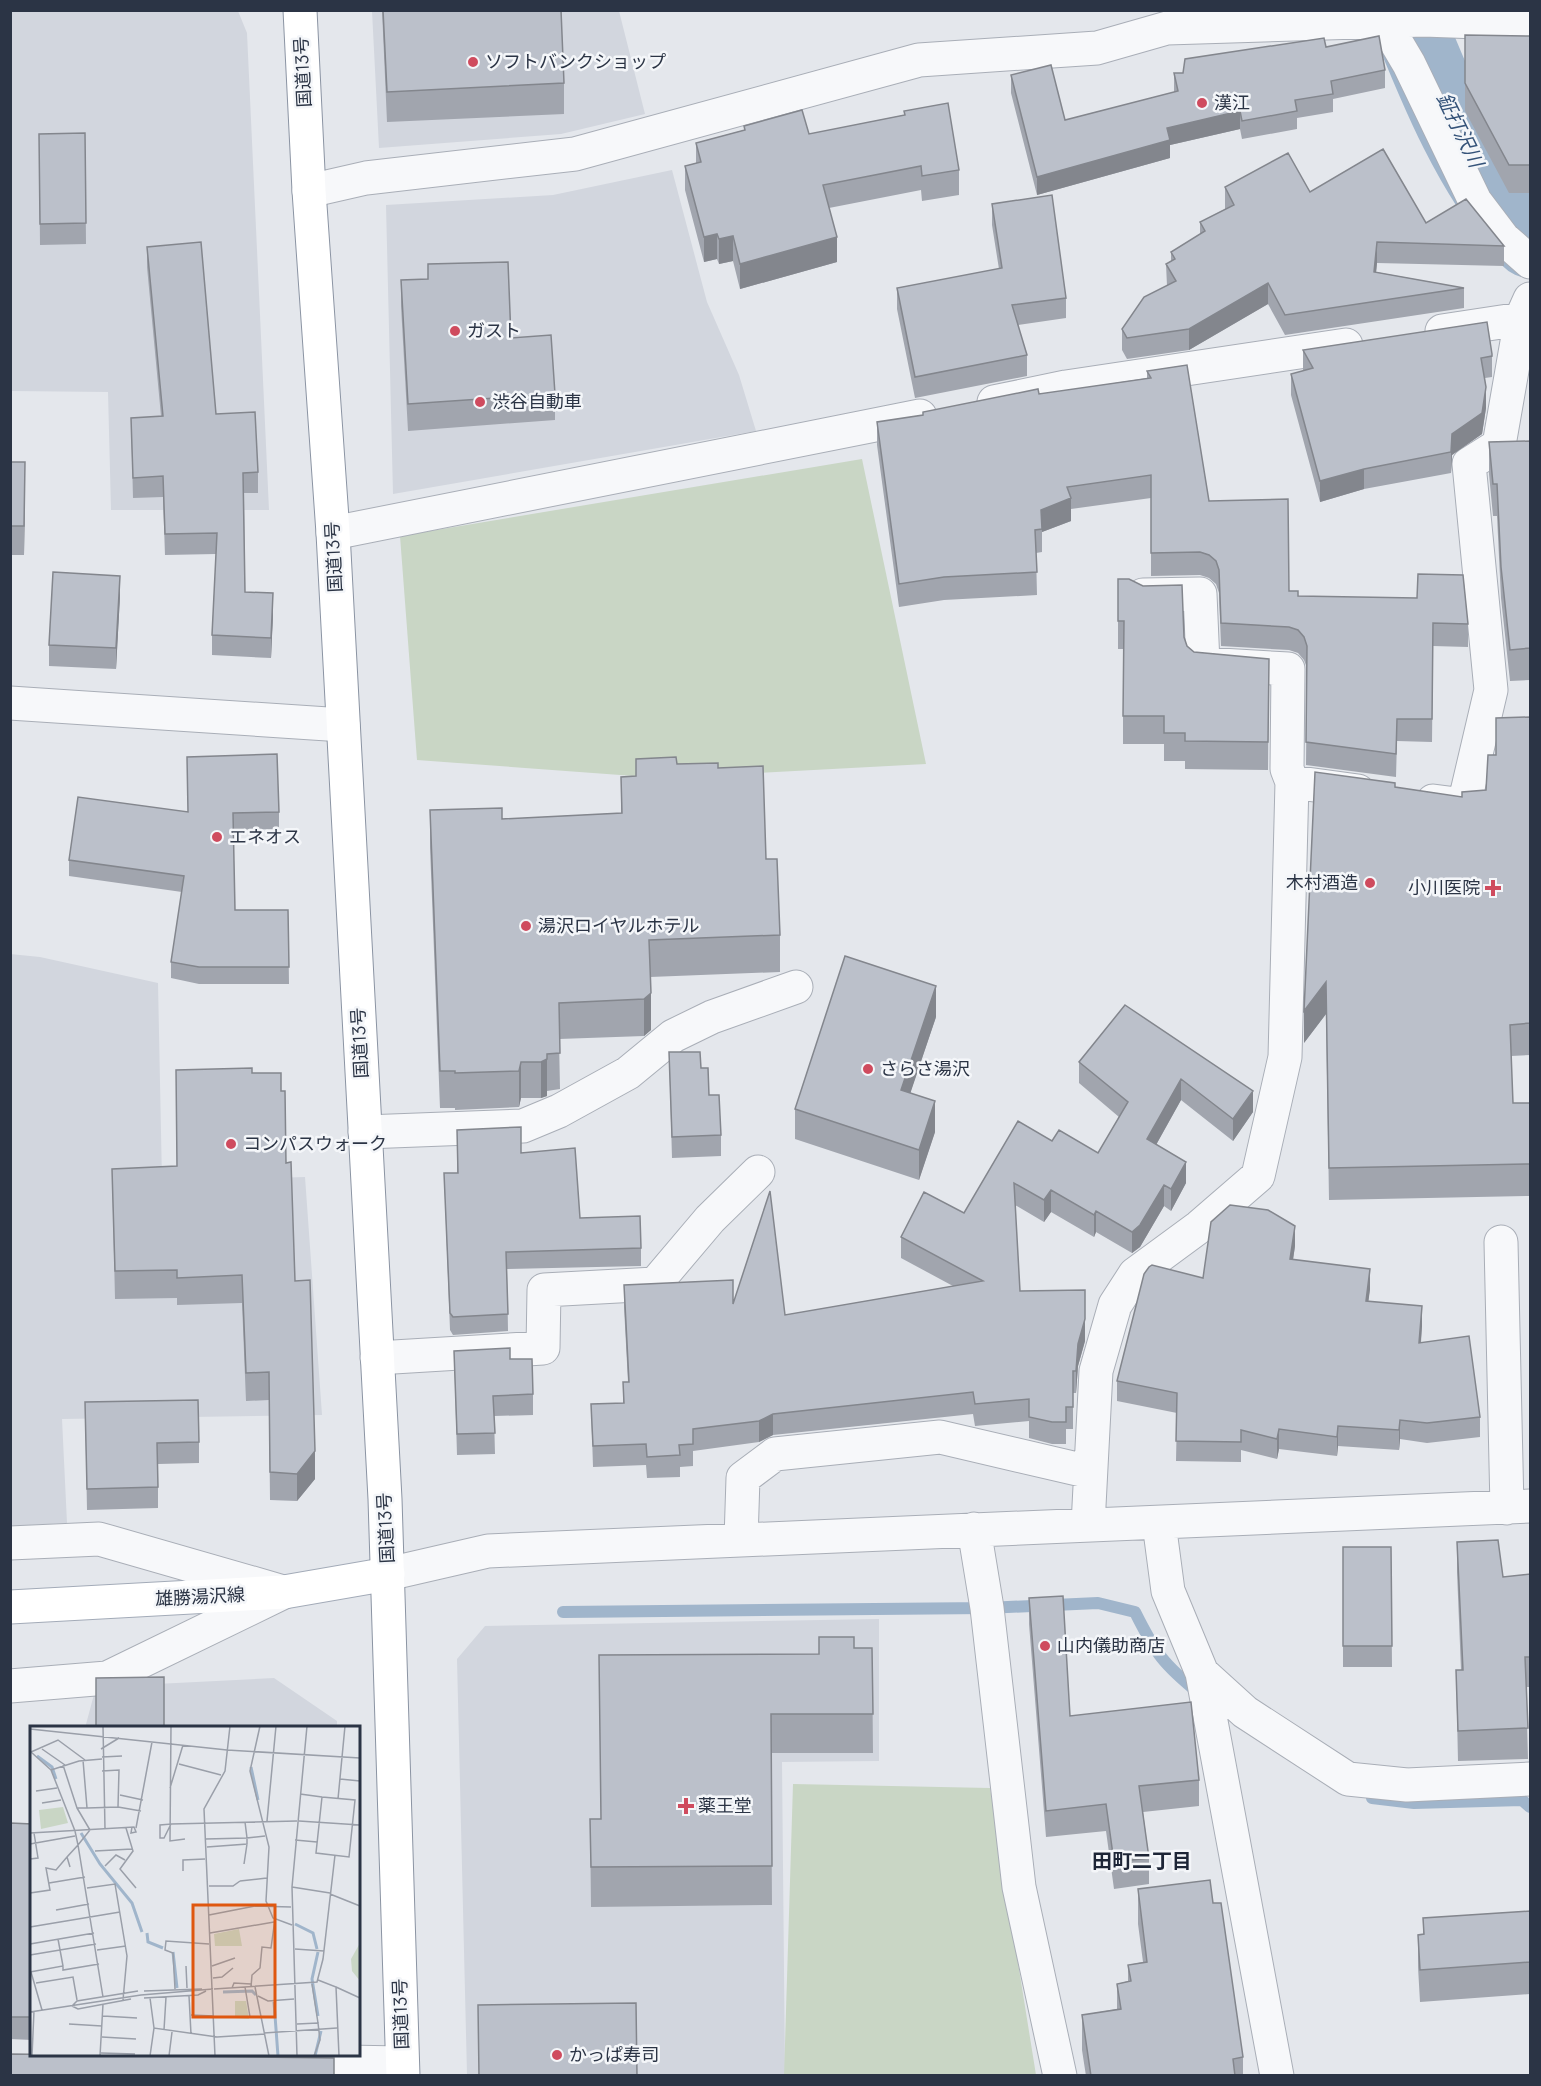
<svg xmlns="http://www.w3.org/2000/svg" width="1541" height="2086" font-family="Manrope,'Noto Sans JP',sans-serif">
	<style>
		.built { fill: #d2d6de }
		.green { fill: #c9d6c5 }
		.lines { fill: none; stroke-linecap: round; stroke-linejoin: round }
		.stream { stroke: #a0b5cb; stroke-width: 12 }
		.river { stroke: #a0b5cb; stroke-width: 74 }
		.minor-casing { stroke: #a9aeb7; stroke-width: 35 }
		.major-casing { stroke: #a3abb8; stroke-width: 35 }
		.highway-casing { stroke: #8b94a3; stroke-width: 35 }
		.minor { stroke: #f7f8fa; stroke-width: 33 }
		.major { stroke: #fff; stroke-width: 33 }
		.highway { stroke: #fff; stroke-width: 33 }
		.wall { fill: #a1a5ae }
		.shaded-wall { fill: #83868d }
		.building { fill: #bbc0ca; stroke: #83868d; stroke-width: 1.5 }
		.poi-dot { fill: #cf4b5e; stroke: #f4f6f9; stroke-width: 2 }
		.labels { text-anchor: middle; stroke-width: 5; stroke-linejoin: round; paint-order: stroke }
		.poi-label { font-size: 18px; fill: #2b3445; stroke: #f4f6f9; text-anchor: start }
		.street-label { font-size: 18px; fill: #2b3445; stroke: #f4f6f9 }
		.water-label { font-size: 20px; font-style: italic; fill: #355379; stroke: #f4f6f9 }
		.neighbourhood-label { font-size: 20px; font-weight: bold; fill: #1d2536; stroke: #f4f6f9 }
		.inset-river { fill: none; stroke: #a0b5cb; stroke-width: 3 }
		.inset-road { fill: none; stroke: #9a9fa9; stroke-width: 1.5 }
		.view { fill: #df570f; fill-opacity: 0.15; stroke: #df570f; stroke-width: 3 }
		.inset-edge { fill: none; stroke: #2b3445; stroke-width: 3 }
	</style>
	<rect width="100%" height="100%" fill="#e4e7ec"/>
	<path class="built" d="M11 11H238L247 33 269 510H111L108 392 11 391Z
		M372 11H619L645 114 561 134 379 148Z
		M672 170 707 302 739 375 756 431 393 494 386 205 553 195Z
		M10 954 40 957 158 983 162 1181 305 1177 322 1415 62 1419 67 1523 11 1526Z
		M879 1619V1761L782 1762 785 2075H467L457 1659 485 1626Z
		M274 1678 337 1721V1728H85L96 1687Z"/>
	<path class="green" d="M862 459 926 764 661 778 417 760 400 536Z
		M793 1784 990 1788 1036 2075 784 2076Z"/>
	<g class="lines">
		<path class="stream" d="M563 1612 987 1608 1098 1603 1135 1612C1156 1654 1163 1664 1200 1694
			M1372 1798 1414 1803 1522 1800 1530 1807"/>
		<path class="river" d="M1404 10C1435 88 1472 180 1530 241"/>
		<g class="minor-casing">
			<path id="minor" d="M1381 10 1383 20 1409 64 1475 201 1503 238 1530 262
				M309 191 366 178 575 154 919 60 1097 48 1167 28 1424 20 1530 24
				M1442 331 1521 319
				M994 402 1066 387 1346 345
				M333 533 920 416
				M1143 595 1200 594 1203 664 1288 669 1287 769 1292 782
				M10 703 343 725
				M1433 801 1464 805 1491 690 1469 464 1499 445 1521 319 1530 299
				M365 1132 523 1126 559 1111 628 1073 673 1036 712 1017 796 987
				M1501 1242 1507 1508
				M377 1358 543 1348 544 1290 655 1284 710 1219 758 1172
				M1159 1523 1168 1591 1202 1673 1277 2076
				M1088 1525 1096 1371 1115 1305 1135 1274 1199 1227 1258 1176 1285 1057 1292 782 1358 791
				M974 1529 987 1608 1019 1887 1060 2076
				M741 1540 743 1478 775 1454 940 1437 1090 1472
				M10 1543 99 1539 280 1591
				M388 1574 488 1551 1530 1506
				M1202 1673 1245 1712 1348 1779 1407 1785 1530 1779
				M10 1686 107 1678 284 1592
				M288 2061 402 2063"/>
		</g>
		<g class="major-casing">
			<path id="major" d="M10 1607 284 1592 388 1574"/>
		</g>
		<g class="highway-casing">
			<path id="highway" d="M300 10 309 191 333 533 385 1499 403 2076"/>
		</g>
		<use href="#minor" class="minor"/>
		<use href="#major" class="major"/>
		<use href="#highway" class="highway"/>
	</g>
	<path class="wall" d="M382 10H561L564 83V114L387 122Z
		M1465 35 1530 36V193H1509L1465 111Z
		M1326 47 1385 70V88L1333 99V112L1297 118V129L1242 139 1240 129 1170 145V158L1037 195 1011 93V75L1065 120 1174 92V73H1183Z
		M904 111 959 170V195L922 201 921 190 829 208 837 262 740 289 733 261 719 264 717 259 704 262 685 190V166L696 163V143L744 130V126L809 134 904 115Z
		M85 133 86 244 40 245 39 134Z
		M1225 187 1310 192 1426 223 1504 246V266L1377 263 1376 272 1464 288V308L1285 335 1268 304 1189 350 1127 359 1122 350V329L1167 286 1166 264 1171 261V252L1200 235V222L1225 209Z
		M992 204 1066 298V318L1018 325 1027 355V376L915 398 897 309V288L999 269 992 225Z
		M147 247 216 414 258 472V493H244L245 592 273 614 271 658 212 655V635L216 554 165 555 163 497 133 498 131 418 161 416 147 267Z
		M428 264 511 338 555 394V420L408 431 401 306V280L428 279Z
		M1303 350 1492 354V377L1485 378 1486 408 1482 434 1452 455 1451 473 1364 489 1320 502 1291 395V374L1303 371Z
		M1187 365 1209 501 1289 591 1298 596 1468 624V647L1433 646 1432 742 1397 741 1396 777 1306 765 1307 668 1304 660 1298 653 1289 650 1221 646 1219 593 1216 584 1209 578 1200 575 1151 576V498L1071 509V521L1042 532V552L1036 553 1037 595 944 600 899 607 877 445V422L923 415V412L1147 378V371Z
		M1530 441V680L1510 681 1501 598 1497 516H1493L1489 474V442Z
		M10 462 25 492 24 555H10Z
		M1118 579 1184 637 1187 646 1194 652 1269 659 1268 770 1185 769V761H1164V744H1123V649H1118Z
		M120 596 116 669 49 666V645Z
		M1530 717V1055L1511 1056 1513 1103H1530V1196L1329 1200 1326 1014 1304 1043 1395 787 1462 797 1486 790 1496 755Z
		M636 759 718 768 766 859 780 935V972L650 977 651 1030 644 1036 559 1039 560 1089 547 1091V1096L541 1098H521L519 1107 455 1110V1108H440L430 847V810L502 819 621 813V777L636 776Z
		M188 812H279V829L233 830 235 910H288L289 984H199L171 978V962L182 892 69 876V860Z
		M1125 1005 1253 1112 1233 1141 1181 1100 1156 1145 1186 1183 1171 1211 1164 1206 1140 1247 1132 1253 1096 1232 1094 1237 1051 1212 1044 1222 1015 1205 1020 1291 1085 1341 1078 1366 1076 1393H1073V1429H1066V1444H1052L1029 1438V1421L975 1426 973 1414 773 1435 759 1442 693 1451V1466L680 1467V1477L647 1478 646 1465 593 1467 591 1404 623 1403V1382H628L624 1307V1285L733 1304 785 1315 953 1286 901 1258V1237L964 1213 1052 1141 1098 1153 1119 1117 1079 1083V1062Z
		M936 1017 910 1093 935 1132 919 1180 795 1139V1109Z
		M669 1052 701 1068 721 1135V1156L672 1158Z
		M176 1070 252 1073 281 1091 295 1281 315 1479 297 1501 270 1500 269 1400 246 1401 242 1303 177 1305V1298L115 1299 112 1169 177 1166Z
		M457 1130 521 1153 580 1218 641 1248V1266L507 1269 508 1331 453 1335 450 1330 444 1173H457Z
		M1295 1246 1293 1260 1370 1289 1368 1301 1422 1326 1421 1343 1480 1417V1437L1427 1443 1400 1439 1399 1450 1338 1446 1337 1456 1279 1449 1277 1459 1241 1450V1462L1176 1461 1177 1413 1117 1401V1381L1203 1278Z
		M454 1351 510 1359 533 1394V1415L494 1416 495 1454 457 1455Z
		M85 1402 199 1442V1463L158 1464V1508L87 1510Z
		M1457 1542 1503 1577 1530 1574V1687H1526L1528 1759 1458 1761 1456 1670H1461L1457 1572Z
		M1343 1547H1391L1392 1667H1343Z
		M1029 1598 1070 1716 1199 1780V1806L1143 1812 1149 1858V1884L1114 1889 1106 1831 1046 1837 1029 1624Z
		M854 1648H872L873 1753H771L772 1905 591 1907 590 1819H600L819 1654Z
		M10 1823 32 1824V2040L10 2039Z
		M1138 1889 1213 1903 1243 2057V2076H1086L1082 2050V2015L1117 2009V1984L1128 1981V1965L1143 1962 1138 1924Z
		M1530 1911V1994L1420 2002 1418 1967V1935L1423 1934V1918Z"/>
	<path class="shaded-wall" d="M1240 111V129L1170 145V158L1037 195V177L1167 128Z
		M717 234V259L704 262V237Z
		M733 236V261L719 264V239Z
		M837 237V262L740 289V264Z
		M1377 242V263L1374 293V272Z
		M1268 283V304L1189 350V329Z
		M1486 387V408L1482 434 1452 455 1451 473V452L1452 434Z
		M25 462V492L24 555V526Z
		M1364 469V489L1320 502V481Z
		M1071 498V521L1042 532 1041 510Z
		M120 576V596L116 669V648Z
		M273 593V614L271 658V638Z
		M1326 982V1014L1304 1043V1011Z
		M936 986V1017L901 1121V1090Z
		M651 993V1030L644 1036V999Z
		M547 1059V1096L541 1098V1062Z
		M521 1062V1098L519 1107V1071Z
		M1181 1079V1100L1147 1161V1139Z
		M1253 1091V1112L1233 1141V1119Z
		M935 1101V1132L919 1180V1150Z
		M1186 1162V1183L1171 1211V1189Z
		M1164 1185V1206L1140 1247 1132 1253V1232Z
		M1051 1190V1212L1044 1222V1200Z
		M1096 1211V1232L1094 1237V1215Z
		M1295 1226V1246L1290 1279V1259Z
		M1370 1269V1289L1366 1321V1301Z
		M1422 1306V1326L1419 1363V1343Z
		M1085 1319V1341L1078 1366 1076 1393V1371L1078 1344Z
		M773 1414V1435L759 1442V1421Z
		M1400 1420V1439L1399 1450V1430Z
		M1338 1426V1446L1337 1456V1437Z
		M1279 1429V1449L1277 1459V1439Z
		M315 1451V1479L297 1501V1474Z"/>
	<path class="building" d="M383 10H561L564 83 387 92Z
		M1465 35 1530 36V165H1509L1465 83Z
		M1379 36 1385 70 1331 81 1333 94 1295 100 1297 111 1242 121 1240 111 1167 128 1170 140 1037 177 1011 75 1051 65 1065 120 1178 91 1174 73H1183L1185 59 1324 38 1326 47Z
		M948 103 959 170 922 176 921 166 823 185 837 237 740 264 733 236 719 239 717 234 704 237 685 166 701 162 696 143 745 130 744 126 802 110 809 134 905 115 904 111Z
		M85 133 86 223 40 224 39 134Z
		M1383 149 1426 223 1466 199 1504 246 1377 242 1374 272 1464 288 1285 315 1268 283 1189 329 1127 338 1122 329 1144 297 1176 281 1166 264 1175 259 1171 252 1205 231 1200 222 1234 205 1225 187 1288 153 1310 192Z
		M1052 195 1066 298 1012 305 1027 355 915 377 897 288 1002 268 992 204Z
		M201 242 216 414 255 412 258 472 243 473 245 592 273 593 271 638 212 635 217 533 165 534 163 476 133 478 131 418 163 416 147 247Z
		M508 262 511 338 551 335 555 394 408 404 401 280 428 279V264Z
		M1487 322 1492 354V356L1481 358 1486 387 1482 413 1452 434 1451 452 1364 469 1320 481 1291 374 1313 368 1303 350Z
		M1187 365 1209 501 1288 499 1289 591H1298V596L1417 598 1418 574 1463 575 1468 624 1433 623 1432 719H1397L1396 754 1306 742 1307 646 1304 637 1298 630 1289 627 1221 623 1219 570 1216 561 1209 555 1200 552 1151 553V475L1067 487 1071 498 1041 510 1042 529 1035 530 1037 572 944 577 899 584 877 422 923 415V412L1038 389 1039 394 1151 378 1147 371Z
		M1530 441V648L1510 650 1501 567 1497 484H1493L1489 442Z
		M10 462H25L24 526H10Z
		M53 572 120 576 116 648 49 645Z
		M1118 579H1129L1143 586 1182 585 1184 637 1187 646 1194 652 1269 659 1268 742 1185 741V733H1164V716H1123L1124 621H1118Z
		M1530 717V1023L1510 1025 1513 1103H1530V1164L1329 1168 1326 982 1304 1011 1315 772 1395 783V787L1462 797V792L1486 790 1488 755H1496V718Z
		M277 754 279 812 233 813 235 910H288L289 967H199L171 962 184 876 69 860 78 797 188 812 187 757Z
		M676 757 677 764 718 763V768L763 766 766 859H777L780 935 649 940 651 993 644 999 559 1003 560 1053 547 1054V1059L541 1062H521L519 1071 455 1073V1071H440L430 810 502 808V819L622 813 621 777 636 776V759Z
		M845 956 936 986 901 1090 935 1101 919 1150 795 1109Z
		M1125 1005 1253 1091 1233 1119 1181 1079 1147 1139 1186 1162 1171 1189 1164 1185 1140 1225 1132 1232 1096 1211 1094 1215 1051 1190 1044 1200 1014 1183 1020 1291 1085 1290V1319L1078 1344 1076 1371H1073V1407H1066V1422H1052L1029 1417V1399L975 1404 973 1392 773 1414 759 1421 693 1429V1444L679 1445 680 1455 647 1457 646 1444 593 1446 591 1404 624 1403 623 1382H629L624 1285 733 1280V1304L770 1191 785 1315 983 1281 901 1237 924 1192 964 1213 1018 1121 1052 1141 1059 1130 1098 1153 1128 1102 1079 1062Z
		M669 1052H700L701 1068H708L709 1095H719L721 1135 672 1137Z
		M252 1068V1073H281V1091H285L286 1163 291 1162 295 1281 310 1280 315 1451 297 1474 270 1472 269 1372 246 1373 242 1275 177 1278V1270L115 1271 112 1169 177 1166 176 1070Z
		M521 1127V1153L575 1148 580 1218 640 1216 641 1248 506 1252 508 1314 453 1317 450 1313 444 1173H458L457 1130Z
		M1230 1205 1268 1210 1295 1226 1290 1259 1370 1269 1366 1301 1422 1306 1419 1343 1469 1336 1480 1417 1427 1423 1400 1420 1399 1430 1338 1426 1337 1437 1279 1429 1277 1439 1241 1430V1442L1176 1441 1177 1393 1117 1381 1144 1274 1149 1267 1152 1265 1203 1278 1211 1222Z
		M510 1348V1359H532L533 1394 493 1396 495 1433 457 1434 454 1351Z
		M198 1400 199 1442 157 1443 158 1487 87 1489 85 1402Z
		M1498 1540 1503 1577 1530 1574V1657H1525L1528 1728 1458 1731 1456 1670H1463L1457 1542Z
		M1343 1547H1391L1392 1646H1343Z
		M1063 1596 1070 1716 1191 1702 1199 1780 1139 1786 1149 1858 1114 1862 1106 1804 1046 1811 1029 1598Z
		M819 1637H854V1648H872L873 1714H771L772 1866 591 1867 590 1819H601L599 1655 819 1654Z
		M164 1677V1728H96V1678Z
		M10 1823 32 1824V2017H10Z
		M1210 1880 1213 1903H1221L1243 2057 1233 2059 1235 2076H1091L1082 2015 1121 2009 1117 1984 1131 1981 1128 1965 1147 1962 1138 1889Z
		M1530 1911V1962L1420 1970 1418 1935 1424 1934 1423 1918Z
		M636 2003 637 2076H479L478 2005Z
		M10 2054 334 2058V2076H10Z"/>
	<g class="poi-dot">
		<circle cx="473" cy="62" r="6"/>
		<circle cx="1202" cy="103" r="6"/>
		<circle cx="455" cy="331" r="6"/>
		<circle cx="480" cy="402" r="6"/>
		<circle cx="217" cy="837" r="6"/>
		<circle cx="1370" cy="883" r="6"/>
		<path d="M1490 879h6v6h6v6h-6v6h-6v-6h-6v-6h6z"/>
		<circle cx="526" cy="926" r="6"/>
		<circle cx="868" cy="1069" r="6"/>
		<circle cx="231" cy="1144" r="6"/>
		<circle cx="1045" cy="1646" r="6"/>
		<path d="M683 1797h6v6h6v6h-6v6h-6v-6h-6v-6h6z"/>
		<circle cx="557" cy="2055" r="6"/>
	</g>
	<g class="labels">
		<g class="poi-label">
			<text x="485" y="68">ソフトバンクショップ</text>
			<text x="1214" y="109">漢江</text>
			<text x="467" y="337">ガスト</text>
			<text x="492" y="408">渋谷自動車</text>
			<text x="229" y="843">エネオス</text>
			<text x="1358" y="889" text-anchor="end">木村酒造</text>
			<text x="1480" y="894" text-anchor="end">小川医院</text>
			<text x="538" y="932">湯沢ロイヤルホテル</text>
			<text x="880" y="1075">さらさ湯沢</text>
			<text x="243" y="1150">コンパスウォーク</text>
			<text x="1057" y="1652">山内儀助商店</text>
			<text x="698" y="1812">薬王堂</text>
			<text x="569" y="2061">かっぱ寿司</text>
		</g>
		<g class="street-label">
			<text transform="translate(303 72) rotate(-93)" y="6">国道13号</text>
			<text transform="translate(334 557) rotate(-93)" y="6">国道13号</text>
			<text transform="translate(360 1043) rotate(-93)" y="6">国道13号</text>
			<text transform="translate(386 1528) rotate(-93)" y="6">国道13号</text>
			<text transform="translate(200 1597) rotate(-3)" y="6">雄勝湯沢線</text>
			<text transform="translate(401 2014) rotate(-92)" y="6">国道13号</text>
		</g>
		<g class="water-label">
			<text transform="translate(1460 130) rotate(64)" y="7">鉦打沢川</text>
		</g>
		<g class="neighbourhood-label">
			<text x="1142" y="1868">田町二丁目</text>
		</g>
	</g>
	<g transform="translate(30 1726)">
		<rect width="330" height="330" fill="#e4e7ec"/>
		<path d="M33 81 38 97 11 103 9 84ZM209 203 212 220H185L184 208ZM330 217V255L322 245 321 233ZM205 275H216L219 293 205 292Z" fill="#c9d6c5"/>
		<path class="inset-river" d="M7 30 22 41 26 53M221 41 228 74M51 107 70 138 102 177 112 206M265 198 283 207 287 223M117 207 118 216 133 222M143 226 147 262M288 226 282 253 288 290M193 266 222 265 226 269M244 276 248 330M285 330 291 305"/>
		<path class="inset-road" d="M73 0 75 103M141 0 140 115 155 113M230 0 220 45 239 121 236 175 243 192 262 199M0 3 197 24 330 32M12 23 35 39M71 23 89 12M1 26 21 44 45 105 48 119 37 131 40 141M1 26 28 14 55 34M72 31 92 30M149 38 191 49M33 39 47 82H57L53 34M21 44 49 35 72 33M310 53 330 55M140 62 153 19M6 65 27 62M270 68 292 71 325 74 319 131 286 127 292 71M90 69 113 74M308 73 315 0M12 77 31 74M88 81 111 85M47 82 60 104 48 119 73 271M57 82 88 81 89 44 72 45M237 95 246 0M269 95 330 99M141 98 134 112H130V99ZM141 98 267 95M96 102 103 125 90 143 106 162M106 102 122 16M0 107 104 101 106 106 101 107 102 101M175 113 217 112 215 96M265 114 287 116M0 118 45 110M177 121 217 118V112L235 110M65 125 102 123M0 133 8 132 4 107M214 138 217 118M75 140 86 129 95 134M153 145V134L175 133M210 155 237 152M19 157 55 151M179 160H203L210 155M262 161 300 167M57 162 85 158 97 230 93 274M0 167 20 164 16 142 26 144 37 131M300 168 330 180M26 184 59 178M179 189 225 180 261 181M0 201 90 186M180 207 244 196M0 218 64 207M265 223 294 225M67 224 96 220M0 229 66 218M33 240V244L69 238M156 240 157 262M182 240 205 232M0 246 33 240 28 213M1 246 12 284M183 252 192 251 203 242M288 254 306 261 309 330M6 257 43 251 47 274M282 258 288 297M215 261 220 291M221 261 222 249 230 242 232 221 241 222 245 193M225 261 239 330M306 261 330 272M202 262 204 257 221 258M145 263 143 227 135 224 136 215 179 218M184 263 287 256 293 233 305 129M114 265 172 263M159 270 161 308M228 270 238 275 264 273M114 272 168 269 176 265M120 272 124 302M42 280 47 275 108 265M42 280 48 283 101 273M0 286 111 269 183 263M161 289 184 290M73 290 107 292M39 298 72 300M267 298 288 297 290 314 284 330M134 304 136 271M234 307 307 302M72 311 106 313M71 327 105 328M2 330 4 285M70 330 73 278M120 330 124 302 187 311 235 308M139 330 142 306M185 330 174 83 195 45 200 0M267 330 262 161 277 0"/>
		<path class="view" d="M163 179H245V291H163Z"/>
		<rect width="330" height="330" class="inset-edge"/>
	</g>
	<rect width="1541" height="2086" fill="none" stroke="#2b3445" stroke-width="24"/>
</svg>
